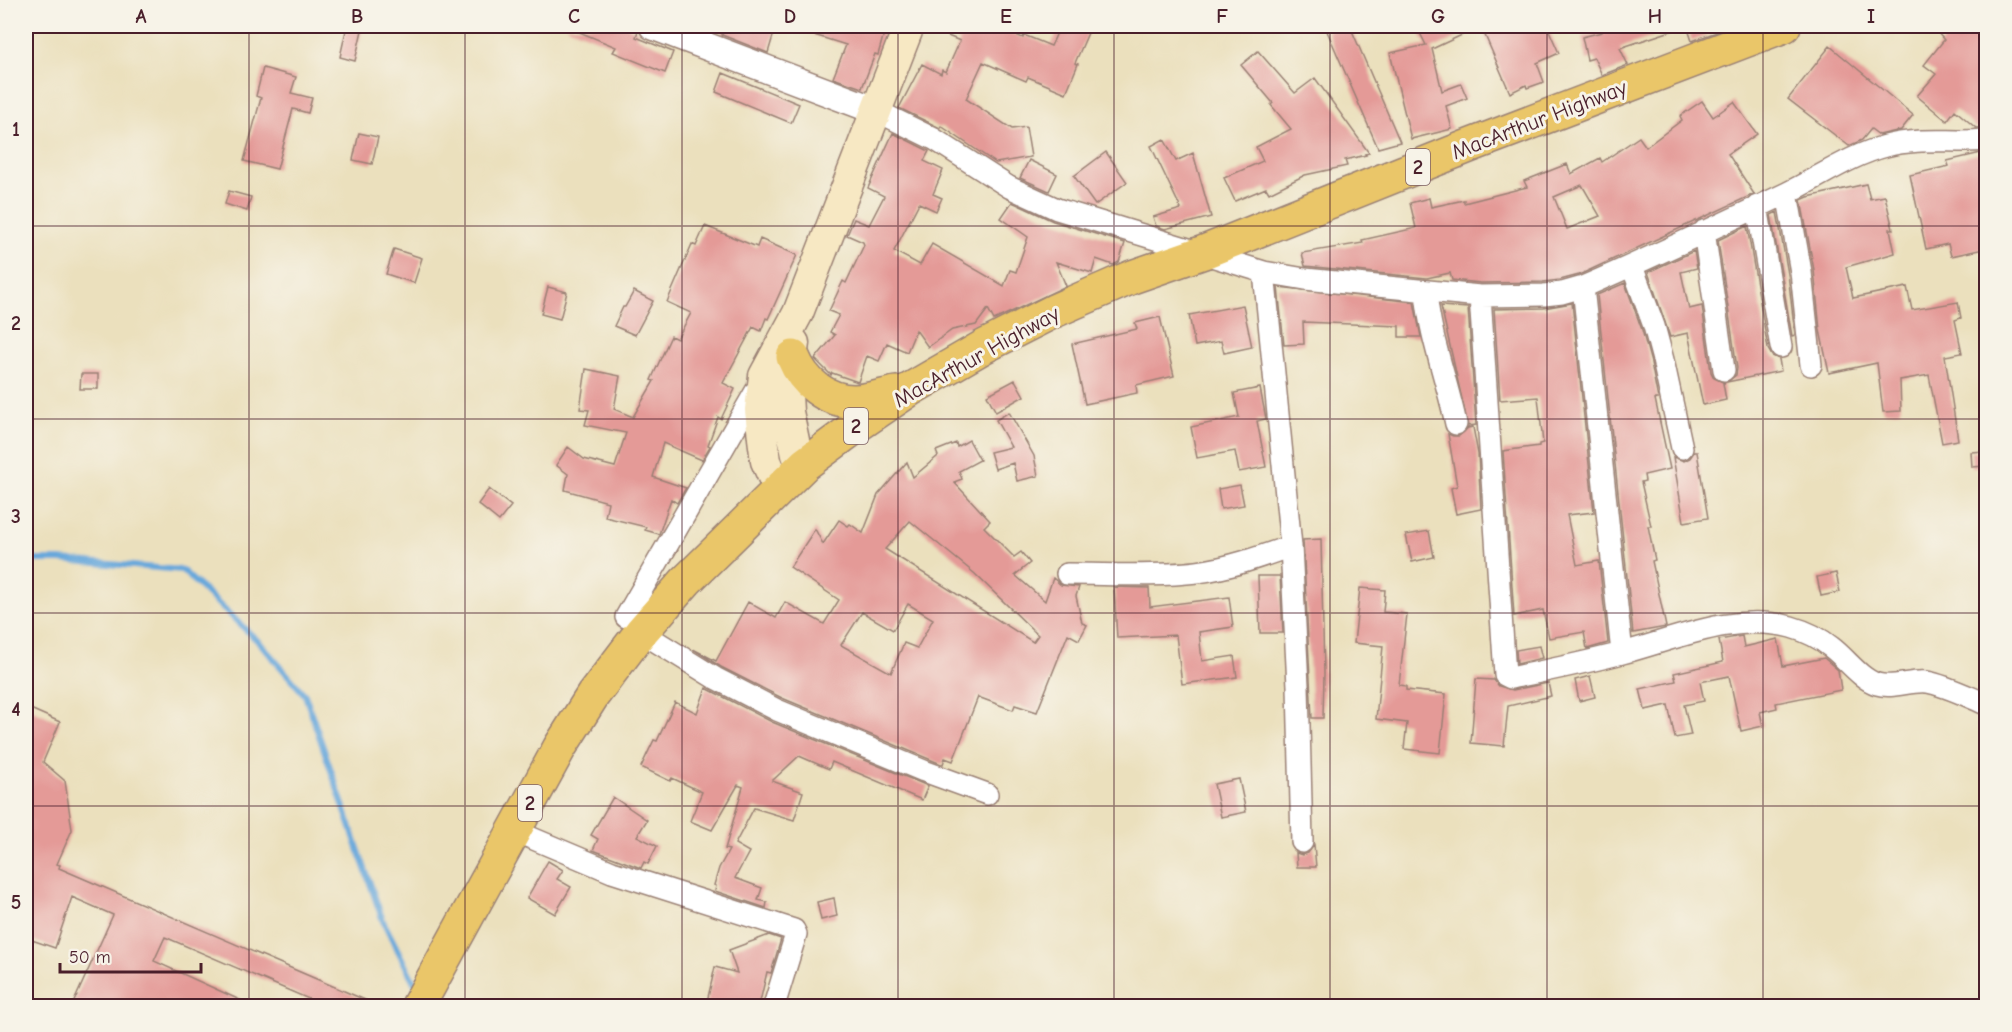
<svg xmlns="http://www.w3.org/2000/svg" width="2012" height="1032" font-family="'Comic Neue',sans-serif">
	<style>
		.lines { fill: none; stroke-linecap: round; stroke-linejoin: round }
		.stream { stroke: #68a8db; stroke-width: 6 }
		.building { fill: #e49a97; fill-rule: evenodd }
		.minor-casing { stroke: #9a8074; stroke-width: 24 }
		.tertiary-casing { stroke: #9a8074; stroke-width: 30 }
		.secondary-casing { stroke: #9a8074; stroke-width: 33 }
		.trunk-casing { stroke: #9a8074; stroke-width: 36 }
		.minor { stroke: #fff; stroke-width: 21 }
		.tertiary { stroke: #fff; stroke-width: 27 }
		.secondary { stroke: #f7e8c3; stroke-width: 30 }
		.trunk { stroke: #eac669; stroke-width: 33 }
		.grid { fill: none; stroke: #4a1f2b; stroke-width: 1.5; stroke-opacity: 0.55 }
		.labels { text-anchor: middle; stroke-width: 6; stroke-linejoin: round; paint-order: stroke }
		.shield { fill: #f7f3e8; stroke: #7e5f64; stroke-width: 1.5 }
		.shield-label { font-size: 21px; font-weight: bold; fill: #4a1f2b }
		.street-label { font-size: 22px; fill: #4a1f2b; stroke: #f7f3e8 }
		.neatline { fill: none; stroke: #4a1f2b; stroke-width: 2 }
		.grid-label { font-size: 20px; text-anchor: middle; font-weight: bold; fill: #4a1f2b }
	</style>
	<rect width="100%" height="100%" fill="#f7f3e8"/>
	<filter id="ink" filterUnits="userSpaceOnUse"><feTurbulence type="fractalNoise" baseFrequency=".0167" numOctaves="2"/><feDisplacementMap in="SourceGraphic" scale="12" xChannelSelector="R" yChannelSelector="G"/><feConvolveMatrix kernelMatrix="1 2 1 2 8 2 1 2 1" color-interpolation-filters="sRGB"/></filter>
	<filter id="wash" filterUnits="userSpaceOnUse"><feTurbulence type="fractalNoise" baseFrequency=".008" numOctaves="4" result="noise"/><feDisplacementMap in="SourceGraphic" scale="24" xChannelSelector="R" yChannelSelector="G"/><feGaussianBlur stdDeviation="1.35" result="paint"/><feColorMatrix in="noise" values="0 0 0 0 0 0 0 0 0 0 0 0 0 0 0 0 0 1.4 0 .05"/><feComposite in="paint" operator="in"/></filter>
	<g filter="url(#wash)">
		<rect width="100%" height="100%" fill="#ebe0bd"/>
		<g class="lines">
			<path class="stream" d="M26 560H60L182 570 260 643 305 695 383 921 416 986"/>
		</g>
		<g id="blocks">
			<path class="building" d="M347 26H363L355 61 340 57Z
				M565 26H624L638 31 636 37 673 52 665 73 613 52 616 47Z
				M723 26H776L768 53 722 35Z
				M796 26H886L878 55 875 54 862 88 833 78 846 45 795 29Z
				M953 26H995L1023 38 1024 35 1051 46 1060 26H1091L1075 63 1078 64 1066 93 1028 77 1026 81 983 62 966 99 1012 129 1026 127 1031 157 996 163 941 126 940 128 899 108 922 64 941 74 942 70 946 72 960 41 948 36Z
				M1339 26H1350L1400 142 1378 148 1327 31Z
				M1435 26H1547L1559 53 1537 63 1544 82 1527 88 1526 85 1510 93 1481 26 1432 49 1442 91 1461 84 1467 98 1446 106 1452 129 1411 139 1390 53 1426 45 1420 33Z
				M1600 26H1679L1680 28 1620 48 1628 65 1602 75 1594 58 1587 60 1582 37 1602 32Z
				M1687 26H1733L1692 41Z
				M1945 26H1986V127L1976 128 1955 110 1947 121 1917 96 1936 74 1924 65 1944 40 1938 33Z
				M1830 46 1913 115 1901 130 1879 135 1871 129 1862 140 1849 146 1788 99Z
				M1258 51 1295 93 1315 78 1369 153 1365 154 1366 155 1345 160 1347 166 1305 175 1269 193 1266 188 1235 201 1224 178 1263 161 1256 147 1291 129 1271 105 1273 103 1241 65Z
				M263 68 296 77 291 93 312 98 308 113 293 109 277 169 244 161 261 98 256 96Z
				M723 73 799 104 791 123 716 92Z
				M1702 101 1713 117 1734 102 1757 134 1728 154 1754 194 1579 275 1560 280 1543 282 1481 283 1452 280 1450 273 1427 278 1305 266 1302 253 1363 243 1362 240 1416 228 1410 203 1429 198 1431 207 1464 200V203L1527 187 1524 181 1567 164 1571 174 1600 158 1602 162 1639 137 1646 147 1682 120 1680 116ZM1582 185 1600 216 1567 229 1554 197Z
				M359 133 378 137 372 164 353 160Z
				M893 133 929 151 924 161 943 170 933 194 942 198 936 211 919 203 894 251 920 265 932 244 1004 286 1010 270 1016 272 1028 237 1001 218 1012 202 1053 221 1125 243 1119 262 1113 265 1096 259 1092 273 1056 262 1066 286 994 320 988 309 976 325 952 330 928 347 916 330 907 352 887 343 879 361 867 356 858 382 832 373 831 375 815 359 835 335 830 332 839 315 829 311 843 281 846 283 864 245 863 242 847 235 854 219 869 225 884 196 868 188Z
				M1164 139 1176 161 1193 153 1211 217 1165 229 1156 226 1153 217 1181 209 1151 146Z
				M1106 152 1127 182 1095 205 1074 176Z
				M1981 153H1986V239L1982 240 1984 249 1951 256 1948 244 1926 249 1910 175 1949 166 1947 161Z
				M1029 160 1057 174 1049 191 1020 178Z
				M1866 184 1870 199 1885 196 1893 229H1890L1895 253 1846 267 1853 298 1907 287 1912 310 1958 302 1961 318 1955 320 1962 353 1945 356 1958 440 1942 443 1929 375 1900 380 1901 411 1883 412 1877 363 1829 373 1820 330 1814 270 1801 200 1808 197Z
				M229 191 251 197 247 211 225 204Z
				M1777 212 1788 274 1795 335 1792 336 1771 215Z
				M705 226 757 247 760 239 797 255 768 319 766 318 761 331 753 327 723 383 735 389 721 419 718 417 708 445 710 446 702 460 663 443 653 477 686 488 677 503 671 499 659 534 645 530 646 527 605 517 608 502 565 490 568 474 556 465 568 447 584 459 615 467 626 433 585 425 589 410 580 409 586 369 620 376 614 409 633 417 654 381 651 380 671 336 677 339 691 313 667 302 692 244 696 246Z
				M1747 226 1768 349 1772 356 1779 359 1781 371 1727 382 1736 375 1737 368 1718 240Z
				M394 249 422 258 414 283 386 274Z
				M1694 251 1697 268 1681 272 1689 309 1702 306 1711 372 1714 378 1725 383H1723L1726 400 1703 405 1688 333 1670 337 1648 272Z
				M1625 283 1642 330 1651 363 1658 399H1655L1670 469 1644 475 1645 481 1641 482 1651 526H1648L1655 560 1652 561 1666 627 1633 633 1597 295Z
				M548 287 567 292 560 319 541 314Z
				M1278 287 1414 302 1421 337H1399V326L1303 322 1304 344 1284 345Z
				M634 291 653 301 635 335 614 326 623 307H625Z
				M1572 303 1594 512 1567 515 1577 565 1599 561 1608 643 1587 649 1584 632 1549 638 1543 610 1514 616 1503 451 1539 446V444L1543 443 1538 397 1500 400 1494 309 1544 308Z
				M1243 305 1252 347 1224 353 1221 341 1195 346 1189 315Z
				M1441 306 1468 308 1476 425 1468 426Z
				M1160 317 1174 376 1136 385 1137 393 1085 404 1072 344 1137 329 1135 323Z
				M81 374H98V389H80Z
				M1015 380 1024 396 996 412 987 395Z
				M1260 388 1266 419 1257 421 1266 467 1239 472 1235 451 1197 458 1191 427 1239 417 1234 393Z
				M1009 412 1034 456 1038 476 1017 481 1013 463 995 469 990 452 1011 447 996 420Z
				M1473 427 1478 454 1481 509 1456 514 1451 488 1457 486 1448 434 1453 436H1459L1468 428Z
				M969 440 980 460 959 471 962 479 954 482 990 521 984 527 1014 557 1021 552 1030 563 1015 575 1045 601 1053 578 1061 585 1079 587 1076 596 1082 623 1087 625 1079 640 1068 634 1037 712 1015 705 1013 710 978 697 953 761 945 758 943 764H941L782 698 721 667 693 649 716 661 748 602 776 618 785 602 824 624 839 600 790 567 815 529 823 544 839 520 848 526 850 524 863 533 878 495 907 462 913 477 938 456 936 451 956 443 957 447ZM910 521 974 573 1038 635 1033 642 885 549ZM908 604 933 619 917 648 904 643 891 673 841 645 862 612 893 630Z
				M1986 451V466L1972 467 1971 452Z
				M1694 452H1697L1708 518 1684 522 1673 457 1684 461 1690 458Z
				M1240 485 1244 505 1221 509 1218 489Z
				M489 489 511 506 499 521 478 504Z
				M1429 531 1434 557 1412 562 1406 535Z
				M1321 539 1324 674 1323 718H1312L1303 540Z
				M1836 573 1840 592 1821 596 1817 577Z
				M1258 576H1280L1283 633H1260Z
				M1114 587 1149 588 1150 607 1229 597 1233 627 1199 632 1202 661 1234 656 1237 677 1182 684 1176 635 1117 638Z
				M1360 588 1385 590 1383 612 1407 614 1399 685 1406 686V690L1446 694 1440 753 1404 749 1407 723 1376 719 1383 646 1354 643Z
				M1742 636 1744 647 1778 639 1783 666 1824 658 1838 670 1841 690 1776 703 1777 708 1760 712 1763 726 1741 731 1729 676 1700 682 1704 701 1684 705 1691 735 1675 738 1668 705 1645 710 1640 689 1676 681 1674 673 1723 662 1719 640Z
				M1539 646 1542 658 1517 664 1516 650Z
				M1590 676 1595 697 1579 701 1575 680Z
				M1476 679 1494 680 1499 686 1513 690 1548 683 1551 696 1508 706 1504 746 1471 743Z
				M706 688 772 722 928 786 922 800 832 762 829 769 799 756 772 781 803 792 794 820 754 808 735 844 749 852 735 878 762 888 758 900 767 902 766 908 715 891 716 886 714 885 719 868 729 850 725 849 743 787 738 785 712 830 690 821 702 792 672 778 670 781 641 767 654 740 657 741 675 702 697 713Z
				M26 707 60 722 43 762 65 781 72 830 57 864 60 865 59 868 379 1006H325L165 937 154 961 253 1006H72L113 915 72 897 55 948 26 938Z
				M1239 779 1246 812 1221 817 1214 784Z
				M613 797 647 820 637 836 657 846 648 864 644 862 641 868 593 850 598 839 591 835Z
				M1314 845 1316 867H1297L1296 853 1302 855 1308 853Z
				M548 861 563 870 557 879 571 887 555 914 527 898Z
				M834 898 837 916 821 920 817 902Z
				M769 935 781 939 771 973 767 972 759 1006H706L715 967 737 973 729 950Z"/>
		</g>
	</g>
	<g filter="url(#ink)">
		<use href="#blocks" fill-opacity="0" stroke="#9a8074" stroke-width="1.5"/>
		<g class="lines">
			<g class="minor-casing">
				<path id="minor" d="M877 111 934 139 1009 187 1057 209 1264 272 1305 279 1480 296 1544 295 1562 293 1583 287C1652 257 1720 225 1787 193 1820 177 1851 155 1886 146 1919 137 1953 143 1986 140
					M1787 193 1801 272 1811 365
					M1757 206 1781 347
					M1704 231 1724 370
					M1632 266 1654 326 1663 360 1682 448
					M1264 272 1291 546 1298 686 1302 842
					M1583 287 1622 653
					M1426 292C1430 338 1447 380 1456 424
					M1480 296 1505 675 1511 678C1548 670 1585 663 1622 653 1676 639 1734 612 1791 627 1805 631 1820 638 1831 647 1846 658 1859 678 1877 684 1893 689 1910 680 1927 682 1945 685 1969 697 1986 704
					M1067 574C1110 574 1154 577 1197 572 1229 568 1260 557 1291 546
					M626 617 760 384
					M641 632 715 678 777 710 924 771 987 794
					M515 831 612 872 794 930 796 934 774 1006"/>
			</g>
			<g class="tertiary-casing">
				<path id="tertiary" d="M653 26 877 111"/>
			</g>
			<g class="secondary-casing">
				<path id="secondary" d="M794 343 787 395 788 412 797 455 805 464
					M778 488 766 461 763 438 760 410 764 376 798 313 909 26"/>
			</g>
			<g class="trunk-casing">
				<path id="trunk" d="M793 357C803 382 826 401 854 401 867 401 882 396 896 393
					M418 1006 560 747 593 695 641 632 686 581 805 464 859 424 909 390 983 347 1054 311 1132 277 1204 252 1469 146 1784 26"/>
			</g>
			<use href="#minor" class="minor"/>
			<use href="#tertiary" class="tertiary"/>
			<use href="#secondary" class="secondary"/>
			<use href="#trunk" class="trunk"/>
		</g>
	</g>
	<path class="grid" d="M249 26V1006M465 26V1006M682 26V1006M898 26V1006M1114 26V1006M1330 26V1006M1547 26V1006M1763 26V1006M26 226H1986M26 419H1986M26 613H1986M26 806H1986"/>
	<g class="labels">
		<g class="shield">
			<rect x="1406" y="149" width="24" height="36" rx="4.5"/>
			<rect x="844" y="408" width="24" height="36" rx="4.5"/>
			<rect x="518" y="785" width="24" height="36" rx="4.5"/>
		</g>
		<g class="shield-label">
			<text x="1418" y="174">2</text>
			<text x="856" y="433">2</text>
			<text x="530" y="810">2</text>
		</g>
		<g class="street-label">
			<text transform="translate(1539 119) rotate(-21)" y="8">MacArthur Highway</text>
			<text transform="translate(976 356) rotate(-29)" y="8">MacArthur Highway</text>
		</g>
	</g>
	<rect width="2012" height="1032" fill="none" stroke="#f7f3e8" stroke-width="66"/>
	<path d="M60 963v9h141v-9" fill="none" stroke="#4a1f2b" stroke-width="3"/>
	<text x="69" y="963" font-size="18" fill="#4a1f2b" stroke="#f7f3e8" stroke-width="4.5" paint-order="stroke">50 m</text>
	<rect x="33" y="33" width="1946" height="966" class="neatline"/>
	<g class="grid-label">
		<text x="141" y="23">A</text>
		<text x="357" y="23">B</text>
		<text x="574" y="23">C</text>
		<text x="790" y="23">D</text>
		<text x="1006" y="23">E</text>
		<text x="1222" y="23">F</text>
		<text x="1438" y="23">G</text>
		<text x="1655" y="23">H</text>
		<text x="1871" y="23">I</text>
		<text x="16" y="136">1</text>
		<text x="16" y="330">2</text>
		<text x="16" y="523">3</text>
		<text x="16" y="716">4</text>
		<text x="16" y="909">5</text>
	</g>
</svg>
